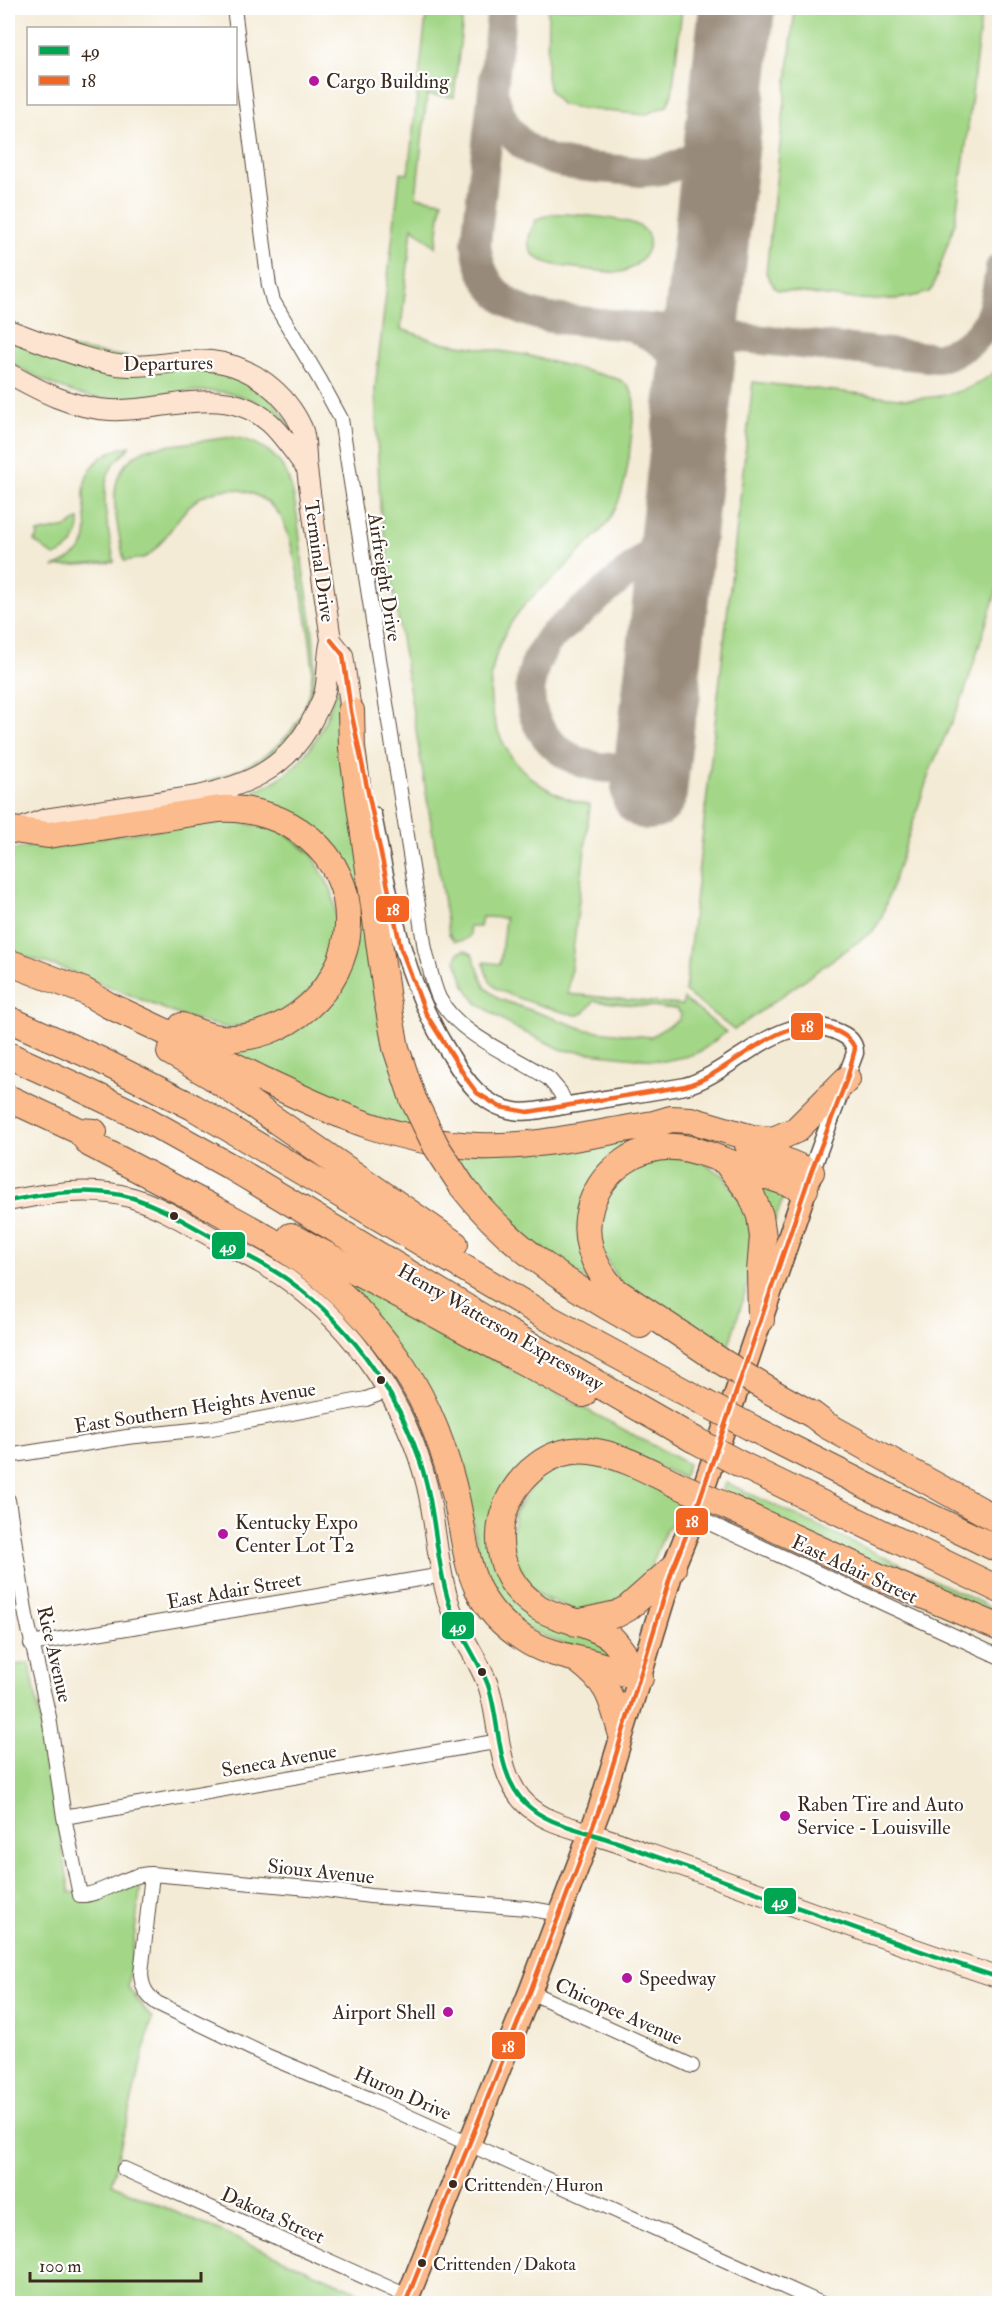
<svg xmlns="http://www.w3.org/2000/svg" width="1007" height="2311" font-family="'IM FELL Double Pica',serif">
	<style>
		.green { fill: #a3d787; stroke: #6f8052; stroke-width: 1.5 }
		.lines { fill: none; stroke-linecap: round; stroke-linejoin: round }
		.taxiway { stroke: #988a7a; stroke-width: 30 }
		.runway { stroke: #988a7a; stroke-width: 76 }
		.minor-casing { stroke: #57473a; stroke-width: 16 }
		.tertiary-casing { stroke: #57473a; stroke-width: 19 }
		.secondary-casing { stroke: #57473a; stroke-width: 22 }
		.primary-casing { stroke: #57473a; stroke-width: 25 }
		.motorway-casing { stroke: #57473a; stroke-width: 28 }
		.minor { stroke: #fff; stroke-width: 14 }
		.tertiary { stroke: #fff; stroke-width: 16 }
		.secondary { stroke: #fde4d1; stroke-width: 20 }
		.primary { stroke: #fbbb8d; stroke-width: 22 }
		.motorway { stroke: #fbbb8d; stroke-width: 26 }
		.motorway-bridge-casing { stroke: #57473a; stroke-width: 28; stroke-linecap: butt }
		.motorway-bridge { stroke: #fbbb8d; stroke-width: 26 }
		.bus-1-casing { stroke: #fff; stroke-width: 9 }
		.bus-2-casing { stroke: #fff; stroke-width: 9 }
		.bus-1 { stroke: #00a651; stroke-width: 4.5 }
		.bus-2 { stroke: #f26522; stroke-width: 4.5 }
		.poi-dot { fill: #b5179e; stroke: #fff; stroke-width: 2 }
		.bus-dot { fill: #3b2a1e; stroke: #fff; stroke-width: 2 }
		.labels { text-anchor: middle; stroke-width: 4.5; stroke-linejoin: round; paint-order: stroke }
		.bus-label { font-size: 18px; fill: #3b2a1e; stroke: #fff; text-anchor: start }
		.poi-label { font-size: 20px; fill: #3b2a1e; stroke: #fff; text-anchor: start }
		.street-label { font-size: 20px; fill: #3b2a1e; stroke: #fff }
		.line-badge { stroke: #fff; stroke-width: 2 }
		.badge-label { font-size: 16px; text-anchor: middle; font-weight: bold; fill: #fff }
	</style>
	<rect width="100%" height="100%" fill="#fff"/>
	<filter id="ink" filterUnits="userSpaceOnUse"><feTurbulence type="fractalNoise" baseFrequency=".0167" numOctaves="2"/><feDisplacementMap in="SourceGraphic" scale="12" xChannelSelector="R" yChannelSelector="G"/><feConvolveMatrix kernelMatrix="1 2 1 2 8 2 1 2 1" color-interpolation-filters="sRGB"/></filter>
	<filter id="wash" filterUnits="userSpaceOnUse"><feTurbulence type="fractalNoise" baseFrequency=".008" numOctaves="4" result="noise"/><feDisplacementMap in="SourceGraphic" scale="24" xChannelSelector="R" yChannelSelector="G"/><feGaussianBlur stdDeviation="1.35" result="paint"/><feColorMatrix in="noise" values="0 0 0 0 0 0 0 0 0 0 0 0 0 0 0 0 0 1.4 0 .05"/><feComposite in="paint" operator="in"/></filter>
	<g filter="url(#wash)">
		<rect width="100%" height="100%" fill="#f4ebd6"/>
		<path class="green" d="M427 8H464L454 97 427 95 416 197 442 201 436 247 412 227 401 329 439 342 526 355 618 379C636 387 635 403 633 421 629 456 628 491 608 522 603 529 596 535 590 542 578 553 567 566 555 577 548 583 540 588 534 595 492 636 476 695 506 748 523 779 556 798 590 805L568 994 682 1005 684 999 726 1032 701 1051 688 1056 664 1061 563 1050 515 1028 477 1003 466 988 456 960 458 953 464 950 472 954 485 987 499 999 587 1030 650 1037 679 1020 681 1014 676 1009 594 1001 584 1013 578 1015C565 1014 505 995 496 988 489 982 484 970 484 962L500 964 505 918 482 917 480 927H469L470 935C465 941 461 942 454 941L449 934 380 508 375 389 400 173 408 174Z
			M548 8H682L672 94 667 106 644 115 577 108 561 104 550 91 547 78Z
			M795 8H982L966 145 955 222 933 287 929 292C884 308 824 295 778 290L775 288 766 273Z
			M552 214C568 213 620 218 635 224 664 236 643 267 621 272 610 274 595 270 584 269 554 266 510 262 537 219Z
			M8 339 232 373 259 387 277 405 294 432C283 422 272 410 258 403 211 378 160 400 110 399 74 398 38 379 8 361Z
			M999 368V583L964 694 931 768 881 919 873 931 734 1030 685 992 753 382 907 399C941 398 974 392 999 368Z
			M232 437C253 440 270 448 282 466 297 487 300 542 303 569 308 602 315 635 315 669 309 735 270 770 204 784L205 782C242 770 276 757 298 721 306 706 312 686 312 669 313 644 293 536 281 517 267 495 238 484 213 492 181 501 173 535 149 555L143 558 124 561C117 518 98 467 150 448Z
			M130 446C127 452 115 460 110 470 98 497 110 534 114 562L53 567C95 551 87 534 84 496 82 468 104 450 130 446Z
			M79 519C80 538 72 550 54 556L34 541 38 537 37 533 67 527Z
			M337 681 343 732 419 1131 380 1122 216 1046 321 1010 352 885 242 798C252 791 265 788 275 781 311 759 329 721 337 681Z
			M229 820 280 830 313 856 332 891 337 920 331 955 311 990 274 1018 228 1028 184 1017 68 970 8 951V850Z
			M684 1132 769 1159 697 1145 595 1184 604 1291 519 1236 451 1154Z
			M678 1157 705 1164 723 1175 751 1217 748 1284 726 1354 620 1283 601 1250 598 1222 609 1191 640 1163Z
			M750 1178 786 1191 770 1233Z
			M338 1276 688 1464 683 1478 620 1449 538 1457 495 1558 597 1640 616 1661 553 1640 523 1626 497 1600 482 1570 468 1499Z
			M593 1463 617 1470 680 1500 671 1525 666 1529 652 1565 640 1586 600 1610 576 1611 539 1595 522 1575 513 1547 512 1532 516 1511 532 1486 543 1476 565 1466Z
			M725 1482 999 1611V1622L721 1496Z
			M30 1663 70 1893 141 1883 128 1987 152 2019 111 2184 384 2303H8V1666Z"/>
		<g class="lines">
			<path class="taxiway" d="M502 8 476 243C480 288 508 311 551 318L937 358C988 344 994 315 1000 268
				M494 95C514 173 576 164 641 172 672 172 707 157 719 126 731 96 733 41 737 8
				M640 331C675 346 689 367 693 405
				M667 639C684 664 693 691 679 720 632 824 474 740 551 637L648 555 672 522 680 501 684 483"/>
			<path class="runway" d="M649 792 737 8"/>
		</g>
	</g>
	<g filter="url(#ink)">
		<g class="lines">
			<g class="minor-casing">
				<path id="minor" d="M234 8 269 286 273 301 320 380 341 419 425 949C429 964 432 983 439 998 460 1037 514 1055 549 1079L560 1092 566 1105
					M8 1456 127 1437 212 1428 366 1399 387 1391
					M8 1500 26 1616 49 1717 64 1817 80 1895C98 1897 128 1873 152 1874L319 1889 370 1896 526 1908 560 1914
					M694 1516 1000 1657
					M31 1644 443 1575
					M64 1817 500 1741
					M152 1874 141 1974C142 1987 146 1995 157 2003L267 2056 372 2100 822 2304
					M530 1992 692 2066
					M124 2169 407 2296"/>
			</g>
			<g class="tertiary-casing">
				<path id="tertiary" d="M373 815C390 901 403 981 451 1056 466 1081 483 1106 514 1111 531 1114 548 1108 564 1106 604 1099 645 1093 685 1086 736 1072 783 1005 840 1033 849 1037 855 1043 855 1053L811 1172"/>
			</g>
			<g class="secondary-casing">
				<path id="secondary" d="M8 330C43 342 93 365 129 366 157 367 184 358 211 361 250 365 286 392 302 428 307 440 305 456 307 469 314 526 323 583 331 640 326 658 329 676 324 695 320 706 314 717 308 728 282 771 246 785 198 796L45 819 16 830
					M8 373C40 391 72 408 110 410 164 413 223 381 270 423 284 436 295 453 307 469
					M331 640 343 655 351 711
					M8 1201C48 1193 92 1186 133 1198 164 1208 192 1226 221 1242 244 1254 267 1265 288 1280 355 1328 408 1406 427 1486 436 1524 437 1565 449 1603 458 1634 477 1656 488 1685 501 1723 495 1774 526 1804 544 1821 566 1826 589 1833 609 1839 629 1846 649 1854 765 1895 882 1939 1000 1978"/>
			</g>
			<g class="primary-casing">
				<path id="primary" d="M405 2304 530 1992 599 1810 673 1568 694 1516 811 1173"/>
			</g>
			<g class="motorway-casing">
				<path id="motorway" d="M351 711 352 748 387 999 396 1048 413 1099
					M14 830 48 835 219 809C287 806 351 853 348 926 345 990 285 1042 221 1038 208 1037 195 1031 182 1026
					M8 962 84 991 108 1005C159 1028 209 1053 259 1078 334 1113 394 1143 478 1146 536 1148 596 1133 654 1124L671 1119 691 1120 752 1138 773 1140 796 1130 847 1079
					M8 1019 100 1060 193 1107 550 1319 705 1403
					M170 1052 211 1076 281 1124 455 1244
					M8 1055 76 1086 145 1119 233 1168 492 1323 693 1439
					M8 1098 79 1131 94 1132
					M79 1131 90 1144C129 1164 168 1185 207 1205 244 1225 283 1245 315 1271 345 1295 371 1323 393 1353 423 1393 441 1437 453 1485 470 1549 460 1598 524 1639 546 1654 572 1657 596 1664 611 1668 625 1673 640 1678
					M748 1145 811 1172
					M725 1161 751 1194 760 1216 763 1237 760 1271 761 1320
					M462 1186C509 1247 574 1289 640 1325
					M291 1236 583 1394
					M719 1360 613 1289C592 1264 581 1237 591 1205 603 1169 638 1145 675 1147 694 1148 711 1156 728 1162 754 1172 780 1180 805 1189
					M770 1391 813 1415 826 1425 1000 1521
					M754 1429 883 1494 1000 1550
					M742 1465 1000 1590
					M726 1506 880 1577 1000 1628
					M576 1623 617 1614 628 1608 673 1568
					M579 1661C610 1685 611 1697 621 1732
					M640 1678C632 1667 620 1645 610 1637 589 1622 561 1621 539 1608 485 1574 489 1501 538 1465 582 1432 632 1463 674 1483"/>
			</g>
			<use href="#minor" class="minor"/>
			<use href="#tertiary" class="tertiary"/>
			<use href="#secondary" class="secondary"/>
			<use href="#primary" class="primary"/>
			<use href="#motorway" class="motorway"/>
			<g class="motorway-bridge-casing">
				<path id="motorway-bridge" d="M413 1099 436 1146 462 1186
					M719 1360 770 1391
					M705 1403 754 1429
					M693 1439 742 1465
					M674 1483 726 1506"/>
			</g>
			<use href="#motorway-bridge" class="motorway-bridge"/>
			<g class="bus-1-casing">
				<path id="bus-1" d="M8 1201C48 1193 92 1186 133 1198 164 1208 192 1226 221 1242 244 1254 267 1265 288 1280 355 1328 408 1406 427 1486 436 1524 437 1565 449 1603 458 1634 477 1656 488 1685 501 1723 495 1774 526 1804 544 1821 566 1826 589 1833 609 1839 629 1846 649 1854 765 1895 882 1939 1000 1978"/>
			</g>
			<g class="bus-2-casing">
				<path id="bus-2" d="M331 640 343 655 351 711 401 949 426 1014 468 1081 477 1093 500 1107 528 1112 685 1086C734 1073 778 1011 831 1029 842 1033 851 1038 855 1049L847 1079 811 1172 694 1516 673 1568 599 1810 530 1992 405 2304"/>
			</g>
			<use href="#bus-1" class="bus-1"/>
			<use href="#bus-2" class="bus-2"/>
		</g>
	</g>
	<g class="poi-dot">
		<circle cx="314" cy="81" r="6"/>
		<circle cx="223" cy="1534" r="6"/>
		<circle cx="785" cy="1816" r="6"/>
		<circle cx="627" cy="1978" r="6"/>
		<circle cx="448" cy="2012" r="6"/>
	</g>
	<g class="bus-dot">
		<circle cx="174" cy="1216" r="5"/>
		<circle cx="381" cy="1380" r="5"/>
		<circle cx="482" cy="1672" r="5"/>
		<circle cx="453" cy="2184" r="5"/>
		<circle cx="422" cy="2263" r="5"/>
	</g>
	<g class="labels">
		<g class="bus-label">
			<text x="464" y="2191">Crittenden / Huron</text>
			<text x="433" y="2270">Crittenden / Dakota</text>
		</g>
		<g class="poi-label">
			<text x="326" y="88">Cargo Building</text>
			<text x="235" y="1529">Kentucky Expo<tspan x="235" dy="23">Center Lot T2</tspan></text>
			<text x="797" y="1811">Raben Tire and Auto<tspan x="797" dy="23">Service - Louisville</tspan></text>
			<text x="639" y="1985">Speedway</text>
			<text x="436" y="2019" text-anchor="end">Airport Shell</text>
		</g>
		<g class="street-label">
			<text transform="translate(168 363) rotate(-1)" y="7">Departures</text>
			<text transform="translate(320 561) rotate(82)" y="7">Terminal Drive</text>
			<text transform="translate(385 577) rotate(81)" y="7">Airfreight Drive</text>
			<text transform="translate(501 1327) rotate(30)" y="7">Henry Watterson Expressway</text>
			<text transform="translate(195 1407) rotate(-9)" y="7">East Southern Heights Avenue</text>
			<text transform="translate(855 1569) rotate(25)" y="7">East Adair Street</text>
			<text transform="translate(234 1590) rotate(-10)" y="7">East Adair Street</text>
			<text transform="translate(55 1654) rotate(77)" y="7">Rice Avenue</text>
			<text transform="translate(279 1760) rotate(-10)" y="7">Seneca Avenue</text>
			<text transform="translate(321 1871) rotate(6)" y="7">Sioux Avenue</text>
			<text transform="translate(619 2011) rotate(24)" y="7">Chicopee Avenue</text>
			<text transform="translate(403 2093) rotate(24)" y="7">Huron Drive</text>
			<text transform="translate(273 2215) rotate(24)" y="7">Dakota Street</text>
		</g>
	</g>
	<g class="line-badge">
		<rect x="375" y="895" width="35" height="28" rx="6" fill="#f26522"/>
		<rect x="790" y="1012" width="34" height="29" rx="6" fill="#f26522"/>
		<rect x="211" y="1231" width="35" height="29" rx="6" fill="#00a651"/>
		<rect x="675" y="1507" width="34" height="29" rx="6" fill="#f26522"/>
		<rect x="441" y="1611" width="34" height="29" rx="6" fill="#00a651"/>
		<rect x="763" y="1887" width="34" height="28" rx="6" fill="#00a651"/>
		<rect x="491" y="2031" width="35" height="29" rx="6" fill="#f26522"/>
	</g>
	<g class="badge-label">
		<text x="393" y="915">18</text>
		<text x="807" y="1032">18</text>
		<text x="228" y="1252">49</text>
		<text x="692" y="1527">18</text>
		<text x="458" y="1632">49</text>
		<text x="780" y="1907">49</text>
		<text x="508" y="2052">18</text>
	</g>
	<rect width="1007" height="2311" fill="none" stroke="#fff" stroke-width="30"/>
	<rect x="27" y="27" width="210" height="78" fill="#ffffff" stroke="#b1aaa5" stroke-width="1.5"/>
	<rect x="39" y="46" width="30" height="9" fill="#00a651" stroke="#b1aaa5" stroke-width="1.5"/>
	<text x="81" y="57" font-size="18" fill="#3b2a1e">49</text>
	<rect x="39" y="76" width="30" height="9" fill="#f26522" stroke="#b1aaa5" stroke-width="1.5"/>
	<text x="81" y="87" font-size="18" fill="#3b2a1e">18</text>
	<path d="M30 2272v9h171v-9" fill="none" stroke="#3b2a1e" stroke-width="3"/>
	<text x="39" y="2272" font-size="18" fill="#3b2a1e" stroke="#ffffff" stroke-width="4.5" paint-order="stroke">100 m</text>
</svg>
